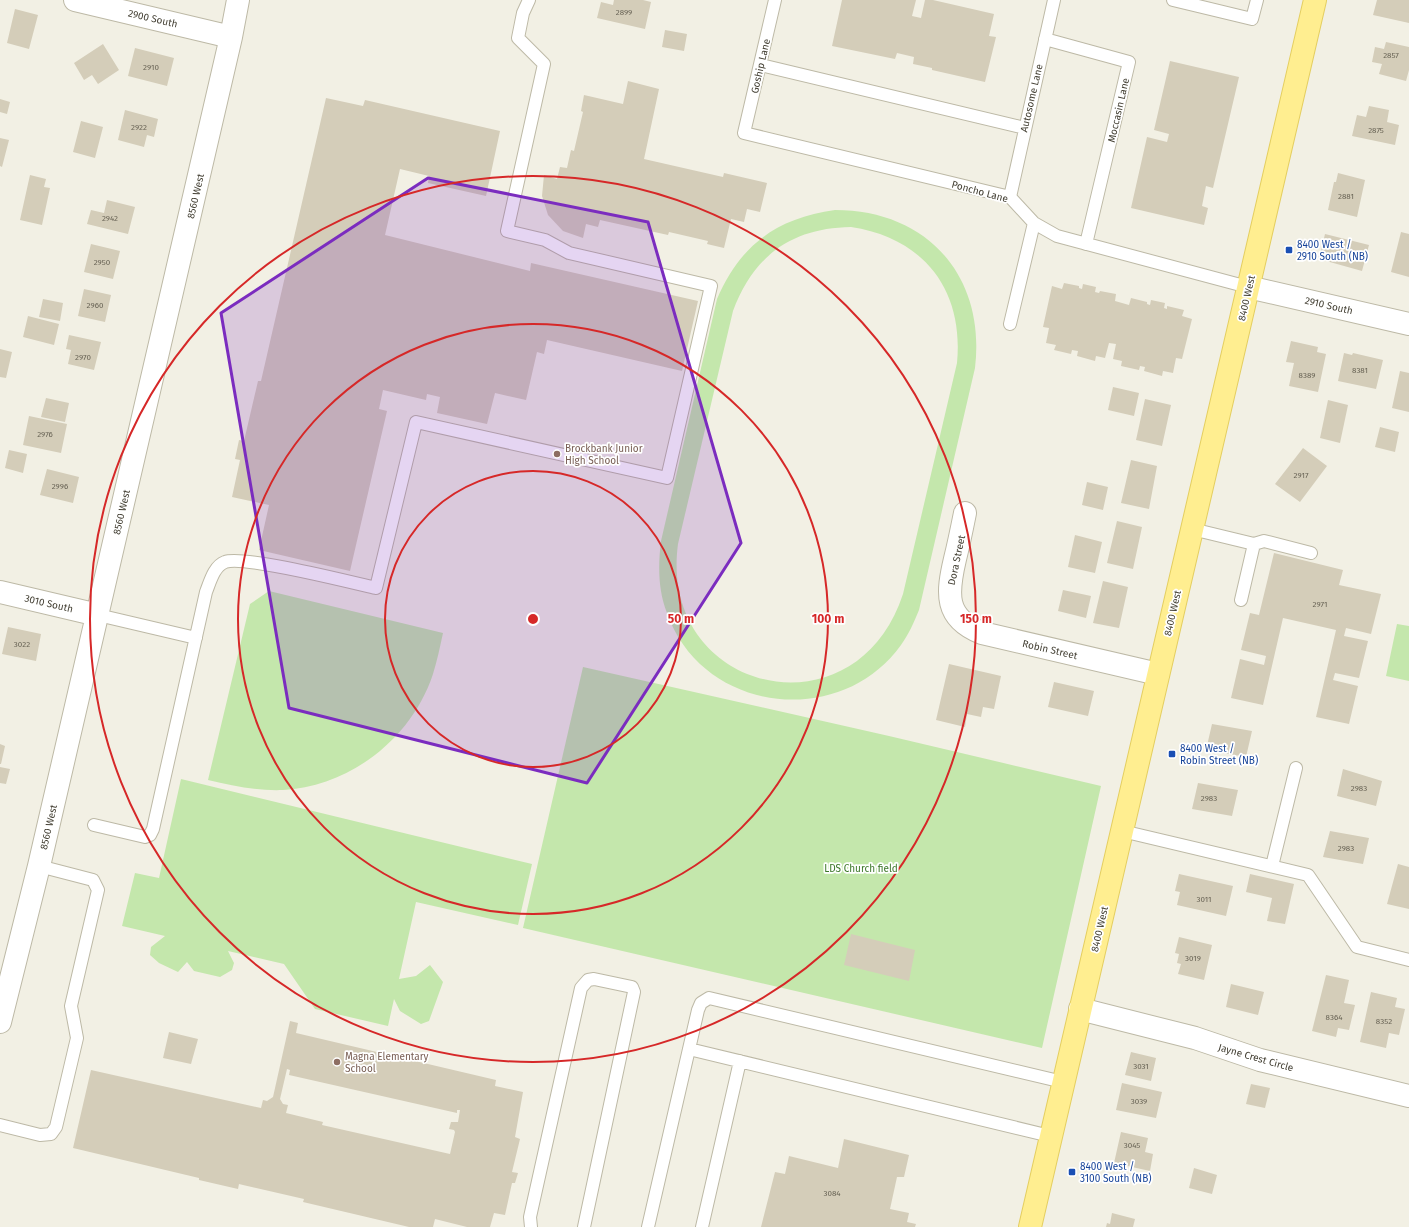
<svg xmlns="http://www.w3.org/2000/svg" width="1409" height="1227" font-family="'Fira Sans',sans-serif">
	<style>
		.green { fill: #c4e7ac; fill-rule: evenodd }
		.building { fill: #d4cdb9; fill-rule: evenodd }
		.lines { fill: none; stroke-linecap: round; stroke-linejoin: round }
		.lane-casing { stroke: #bdb9a6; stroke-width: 14 }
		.street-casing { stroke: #bdb9a6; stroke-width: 24 }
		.primary-casing { stroke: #e4ce60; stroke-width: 24 }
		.lane { stroke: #fff; stroke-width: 12 }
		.street { stroke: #fff; stroke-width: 22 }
		.primary { stroke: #ffee90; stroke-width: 22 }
		.marked { fill: #7b2cbf; fill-opacity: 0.2; stroke: #7b2cbf; stroke-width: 3; stroke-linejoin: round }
		.ring { fill: none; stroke: #d62828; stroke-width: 2 }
		.transit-dot { fill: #1a4fb4; stroke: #fff; stroke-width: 1.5 }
		.education-dot { fill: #8d6e63; stroke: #fff; stroke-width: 1.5 }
		.labels { text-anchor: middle; stroke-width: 3.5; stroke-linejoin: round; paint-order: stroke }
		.number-label { font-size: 8px; fill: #686355 }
		.street-label { font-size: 10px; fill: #444034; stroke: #fff }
		.transit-label { font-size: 10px; fill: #164399; stroke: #fff; text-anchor: start }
		.education-label { font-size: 10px; fill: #785e54; stroke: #fff; text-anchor: start }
		.park-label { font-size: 10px; fill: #3a7627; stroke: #fff }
		.centre { fill: #d62828; stroke: #fff; stroke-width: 2 }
		.ring-label { font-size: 12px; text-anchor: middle; font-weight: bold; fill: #d62828; stroke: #fff; stroke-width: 3.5; stroke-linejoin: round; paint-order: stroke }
	</style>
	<rect width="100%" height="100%" fill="#f2f0e4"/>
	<path class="green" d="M835 210C927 210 986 276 975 368L919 610C914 622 909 634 901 645 840 730 702 713 667 613 658 590 658 566 661 541L717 299C740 245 777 218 835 210ZM851 227C924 238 964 290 957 363L903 594C856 739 658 694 678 544L733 311C754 255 792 228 851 227Z
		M269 591 443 633C440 647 437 661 433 674 412 738 351 786 283 790 258 791 233 786 208 780L250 604Z
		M1397 624 1409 626V681L1386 676Z
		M583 667 889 736 1101 786 1042 1048 523 928Z
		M181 779 532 864 518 925 416 902 399 979 416 976 430 965 443 982 429 1021 421 1024 400 1011 394 999 388 1026 315 1009 284 964 228 951 234 963 232 970 220 977 194 971 187 962 178 972 159 963 150 955 151 947 165 936 122 926 135 873 159 878Z"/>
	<path class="building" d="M614 0H643L651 2 645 29 597 18 601 2 613 5Z
		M842 0H916L912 16 921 18 925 0H933L994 14 989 36 996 37 985 82 932 70V68L913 64 914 57 897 53 895 59 832 46Z
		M1377 0H1409V23L1373 15Z
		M15 9 38 15 29 49 7 43Z
		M665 30 687 34 684 51 662 47Z
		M1386 42 1409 47V70L1406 81 1379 74 1382 64 1372 62 1375 47 1384 49Z
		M103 44 119 70 98 84 92 75 84 80 74 63Z
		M135 48 174 58 167 86 128 76Z
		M1170 61 1239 77 1213 188 1206 186 1202 206 1208 208 1204 225 1131 208 1147 137 1167 142 1169 134 1154 130Z
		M628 81 659 89 644 159 723 177 724 173 767 183 760 212 747 209 744 222 731 219 724 248 707 244 708 241 669 232 668 235 600 220 598 227 586 224 583 238 563 231 548 215 542 196 544 175 557 179 560 167 567 168 571 150 574 151 583 112 581 111 584 95 623 104Z
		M326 98 363 106 365 100 500 131 486 196 428 183 429 176 400 169 385 235 530 271 531 263 698 301 682 371 547 340 544 354 537 352 526 400 495 393 487 424 437 413 440 397 427 394 426 400 383 390 379 409 387 411 350 571 259 550 269 505 232 497 240 460 235 459 239 440 244 441 258 381H261Z
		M0 99 10 102 7 114 0 112Z
		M1369 106 1389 110 1387 122 1399 125 1395 145 1352 136 1357 115 1366 117Z
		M125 110 158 119 154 137 147 135 144 147 118 140Z
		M81 121 103 127 95 158 73 152Z
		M0 138 9 140 2 167 0 166Z
		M1338 173 1365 180 1357 217 1328 210 1334 182H1336Z
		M30 175 46 179 44 187 50 188 42 225 20 220Z
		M107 200 135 207 128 234 87 224 91 210 104 213Z
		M1401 232 1409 234V277L1391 272Z
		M1325 234 1369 245 1362 271 1319 259Z
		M91 244 120 251 113 279 84 272Z
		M1064 283 1079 286V288L1082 289 1083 284 1096 287 1095 292 1099 293 1100 291 1116 294 1115 301 1129 305 1131 298 1147 302V304L1150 305 1151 300 1165 303 1164 308 1167 309V306L1184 310 1182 316 1192 319 1182 359 1176 358 1173 373 1163 371 1162 376 1144 371 1145 367 1140 366 1139 370 1121 366 1122 361 1113 359 1116 344 1109 343 1105 358 1096 356 1095 361 1077 356 1078 351 1072 350 1071 354 1054 350 1056 345 1046 343 1049 328 1043 327 1052 286 1062 289Z
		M84 289 111 295 105 322 78 316Z
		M43 299 63 303 60 321 39 317Z
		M28 316 59 324 54 345 23 337Z
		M69 335 101 342 94 370 68 364 71 350 66 349Z
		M1291 341 1318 347 1317 352 1326 354 1318 392 1289 386 1294 363 1286 362Z
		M0 349 12 352 6 378 0 377Z
		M1344 353 1352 355 1353 353 1383 360 1376 389 1338 381Z
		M1400 371 1409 373V412L1392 408Z
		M1113 387 1139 393 1134 416 1108 410Z
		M46 398 69 403 65 422 41 417Z
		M1145 399 1171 405 1162 446 1136 440Z
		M1328 400 1348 405 1340 443 1320 438Z
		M29 416 67 424 61 453 23 445Z
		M1380 427 1399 432 1395 452 1375 447Z
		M1303 448 1327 466 1300 502 1275 484Z
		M9 450 27 454 23 473 5 468Z
		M1131 460 1157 466 1149 509 1121 503Z
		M47 469 79 477 73 503 40 495Z
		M1087 482 1108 487 1103 510 1082 505Z
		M1117 521 1142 527 1133 569 1107 563Z
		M1075 535 1102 542 1095 573 1068 567Z
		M1274 553 1343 570 1339 585 1381 594 1371 634 1346 628 1344 636 1368 641 1359 678 1335 673 1333 680 1358 686 1349 724 1316 717 1336 630 1283 618 1263 705 1231 698 1240 659 1264 665 1266 656 1241 650 1250 613 1259 615Z
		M1103 581 1128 587 1119 628 1093 623Z
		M1063 590 1091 596 1086 618 1058 611Z
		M8 627 41 634 36 661 2 654Z
		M949 664 1001 676 994 709 983 707 981 717 967 714 965 727 936 720Z
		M1054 682 1094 691 1088 716 1048 707Z
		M1212 724 1252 731 1246 757 1206 750Z
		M0 744 5 746 1 764H0Z
		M0 767 10 769 6 784 0 783Z
		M1343 769 1382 781 1376 806 1337 796Z
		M1198 783 1238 790 1232 816 1192 809Z
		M1330 831 1369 838 1363 864 1323 857Z
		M1398 864 1409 867V909L1387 904Z
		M1179 874 1233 886 1226 916 1177 905 1180 892 1175 891Z
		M1250 874 1294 884 1285 924 1267 921 1272 898 1246 892Z
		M851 934 915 950 909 981 844 965Z
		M1179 937 1212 945 1204 980 1178 974 1181 964 1177 963 1179 954 1175 953Z
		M1326 975 1349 980 1344 1003 1355 1005 1349 1030 1338 1028 1336 1037 1312 1031Z
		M1231 984 1264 992 1258 1015 1226 1007Z
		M1371 992 1397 998 1395 1007 1405 1009 1399 1035 1389 1033 1386 1048 1360 1042Z
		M290 1021 298 1023 296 1033 496 1080 495 1086 523 1092 515 1137 520 1139 512 1172 518 1173 515 1183H512L505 1215 494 1213 490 1227H467L435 1219 433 1227H409L303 1202 304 1199 243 1185 239 1184 238 1189 199 1180V1178L73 1148 91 1070 261 1108 263 1100 267 1101 273 1097ZM287 1069 290 1070 289 1075 457 1113V1110H460L458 1122H451L449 1129 454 1130 455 1132 450 1154 322 1125 323 1122 286 1113 288 1105 283 1104 280 1099Z
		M169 1032 198 1039 191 1064 163 1058Z
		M1131 1052 1156 1058 1151 1081 1125 1075Z
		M1122 1083 1162 1092 1156 1118 1116 1110Z
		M1251 1084 1270 1088 1265 1108 1246 1104Z
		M1121 1132 1148 1138 1145 1152 1153 1154 1150 1171 1114 1163Z
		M844 1139 909 1155 904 1177H897L890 1209 909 1213 907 1222 916 1224 915 1227H761L775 1172 785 1174 789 1156 838 1168Z
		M1194 1168 1217 1175 1212 1194 1189 1188Z
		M1112 1213 1135 1219 1133 1227H1106L1107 1223 1110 1224Z"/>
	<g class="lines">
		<g class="lane-casing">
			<path id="lane" d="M775 0 744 133 1010 197 1034 223 1057 236 1248 287
				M1173 0 1252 19 1257 0
				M1045 39 1129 62 1086 244
				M761 65 1025 128
				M1010 197 1054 0
				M1010 324 1034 223
				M1192 529 1254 544 1241 600
				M1254 544 1264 541 1311 553
				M98 615 196 638
				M94 825 145 837 150 835 153 829 206 592C210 582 214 566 225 562 243 555 350 582 376 588L416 422 667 478 711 286 569 253 545 240 507 231 544 64 518 38 523 13 529 0
				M1122 831 1308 875 1357 947 1409 960
				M1272 866 1296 768
				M689 1049 1050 1136
				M0 1125 40 1135 51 1134 56 1127 77 1038 71 1006 98 890 93 880 39 866
				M531 1227 530 1217 581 988 588 980 594 979 632 987 634 992 584 1227
				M648 1227 698 1010 701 1003 709 998 1063 1082
				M702 1227 740 1061"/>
		</g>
		<g class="street-casing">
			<path id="street" d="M75 0 231 37
				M1248 287 1409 324
				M965 513C962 528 959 543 955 559 947 593 944 618 982 633L1158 674
				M0 592 98 615
				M1080 1009 1195 1038 1260 1060 1409 1096
				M0 1022 39 866 231 37 238 0"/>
		</g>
		<g class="primary-casing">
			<path id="primary" d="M1030 1227 1315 0"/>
		</g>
		<use href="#lane" class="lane"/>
		<use href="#street" class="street"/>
		<use href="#primary" class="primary"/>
	</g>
	<path class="marked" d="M428 178 648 222 741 543 587 783 289 708 221 313Z"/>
	<g class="ring">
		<circle cx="533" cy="619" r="148"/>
		<circle cx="533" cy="619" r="295"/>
		<circle cx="533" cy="619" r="443"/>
	</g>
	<g class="transit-dot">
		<rect x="1285" y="246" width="8" height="8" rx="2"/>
		<rect x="1168" y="750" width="8" height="8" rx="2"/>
		<rect x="1068" y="1168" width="8" height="8" rx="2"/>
	</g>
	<g class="education-dot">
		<circle cx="557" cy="454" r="4"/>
		<circle cx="337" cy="1062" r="4"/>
	</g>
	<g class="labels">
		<g class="number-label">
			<text x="624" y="15">2899</text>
			<text x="1391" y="58">2857</text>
			<text x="151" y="70">2910</text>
			<text x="139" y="130">2922</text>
			<text x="1376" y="133">2875</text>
			<text x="1346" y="199">2881</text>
			<text x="110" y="221">2942</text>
			<text x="102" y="265">2950</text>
			<text x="95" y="308">2960</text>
			<text x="83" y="360">2970</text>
			<text x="1360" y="373">8381</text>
			<text x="1307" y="378">8389</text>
			<text x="45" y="437">2976</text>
			<text x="1301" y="478">2917</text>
			<text x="60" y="489">2996</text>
			<text x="1320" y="607">2971</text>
			<text x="22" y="647">3022</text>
			<text x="1359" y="791">2983</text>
			<text x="1209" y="801">2983</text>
			<text x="1346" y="851">2983</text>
			<text x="1204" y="902">3011</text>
			<text x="1193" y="961">3019</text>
			<text x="1334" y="1020">8364</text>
			<text x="1384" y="1024">8352</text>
			<text x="1141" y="1069">3031</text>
			<text x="1139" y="1104">3039</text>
			<text x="1132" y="1148">3045</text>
			<text x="832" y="1196">3084</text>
		</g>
		<g class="street-label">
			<text transform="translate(153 18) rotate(13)" y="4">2900 South</text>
			<text transform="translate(760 66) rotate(-77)" y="4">Goship Lane</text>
			<text transform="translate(1031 98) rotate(-77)" y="4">Autosome Lane</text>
			<text transform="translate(1118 110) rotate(-77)" y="4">Moccasin Lane</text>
			<text transform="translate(980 191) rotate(15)" y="4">Poncho Lane</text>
			<text transform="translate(195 196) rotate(-77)" y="4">8560 West</text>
			<text transform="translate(1246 298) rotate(-77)" y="4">8400 West</text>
			<text transform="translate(1329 305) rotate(13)" y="4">2910 South</text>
			<text transform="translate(121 512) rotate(-77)" y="4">8560 West</text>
			<text transform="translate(956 560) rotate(-78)" y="4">Dora Street</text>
			<text transform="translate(49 603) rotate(13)" y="4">3010 South</text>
			<text transform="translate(1172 613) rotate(-77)" y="4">8400 West</text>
			<text transform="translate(1050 649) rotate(13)" y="4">Robin Street</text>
			<text transform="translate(48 827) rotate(-77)" y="4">8560 West</text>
			<text transform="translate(1099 929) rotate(-77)" y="4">8400 West</text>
			<text transform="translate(1256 1057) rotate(16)" y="4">Jayne Crest Circle</text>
		</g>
		<g class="transit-label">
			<text x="1297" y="248">8400 West /<tspan x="1297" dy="12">2910 South (NB)</tspan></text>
			<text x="1180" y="752">8400 West /<tspan x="1180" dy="12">Robin Street (NB)</tspan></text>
			<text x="1080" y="1170">8400 West /<tspan x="1080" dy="12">3100 South (NB)</tspan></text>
		</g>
		<g class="education-label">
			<text x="565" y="452">Brockbank Junior<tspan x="565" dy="12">High School</tspan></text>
			<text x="345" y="1060">Magna Elementary<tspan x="345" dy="12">School</tspan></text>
		</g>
		<g class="park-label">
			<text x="861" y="872">LDS Church field</text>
		</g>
	</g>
	<circle cx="533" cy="619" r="6" class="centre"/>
	<g class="ring-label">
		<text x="681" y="623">50 m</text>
		<text x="828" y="623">100 m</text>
		<text x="976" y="623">150 m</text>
	</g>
</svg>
